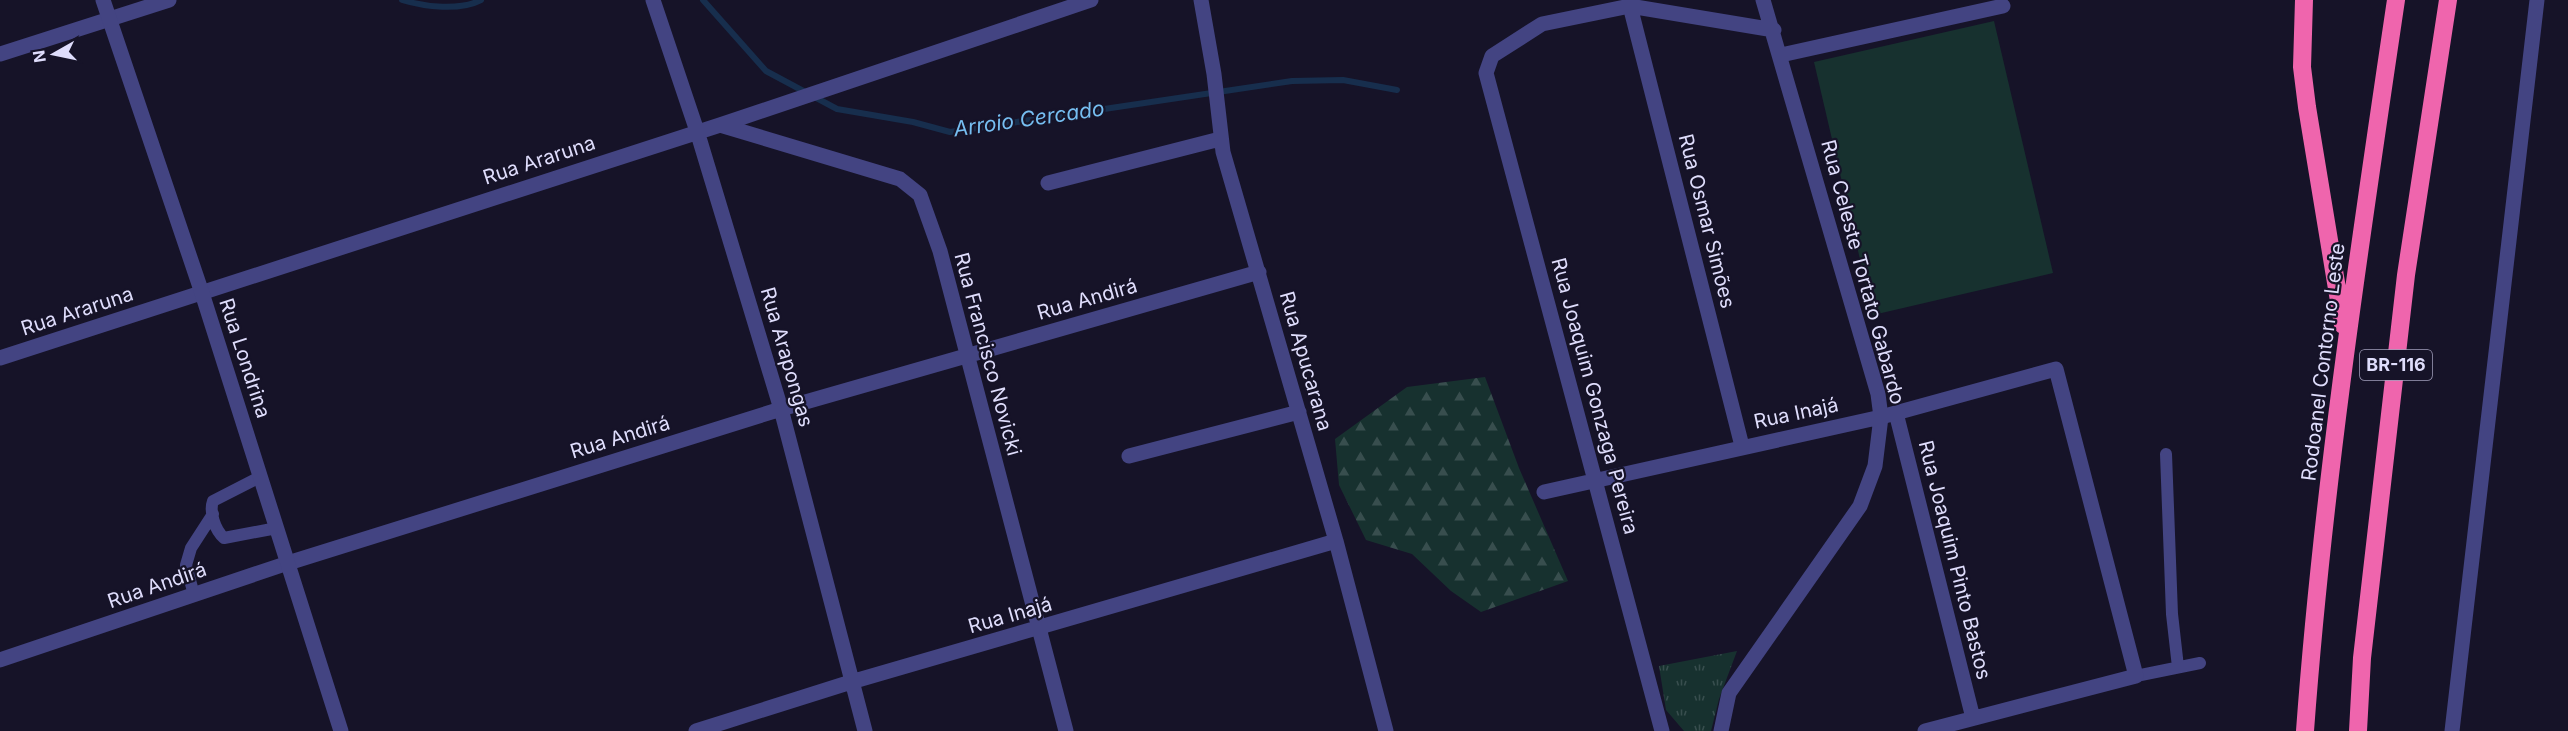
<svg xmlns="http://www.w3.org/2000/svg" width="2568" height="731" font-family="Inter,sans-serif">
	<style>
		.grass { fill: #17312f }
		.forest { fill: url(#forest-firs) }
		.park { fill: url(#park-tufts) }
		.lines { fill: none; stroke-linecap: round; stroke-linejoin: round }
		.stream { stroke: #172e4d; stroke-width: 6 }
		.service { stroke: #434482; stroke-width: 12 }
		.minor { stroke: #434482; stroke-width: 15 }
		.tertiary { stroke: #434482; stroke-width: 15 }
		.motorway { stroke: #ef65ad; stroke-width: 18 }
		.labels { text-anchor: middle; stroke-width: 4.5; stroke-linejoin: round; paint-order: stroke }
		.shield { fill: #161328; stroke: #a3a0bc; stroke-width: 1.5 }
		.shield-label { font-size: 18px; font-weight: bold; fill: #dfddfc }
		.street-label { font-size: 20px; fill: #dfddfc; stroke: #161328 }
		.water-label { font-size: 21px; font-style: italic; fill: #76bef1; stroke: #161328 }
	</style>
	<defs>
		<pattern id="forest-firs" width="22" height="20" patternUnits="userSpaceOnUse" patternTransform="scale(1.5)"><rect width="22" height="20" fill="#17312f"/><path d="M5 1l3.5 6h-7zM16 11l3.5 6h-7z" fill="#384e4e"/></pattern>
		<pattern id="park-tufts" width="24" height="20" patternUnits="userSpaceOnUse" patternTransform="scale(1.5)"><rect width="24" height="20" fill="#17312f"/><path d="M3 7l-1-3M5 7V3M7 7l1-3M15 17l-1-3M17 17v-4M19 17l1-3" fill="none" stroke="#384e4e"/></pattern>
	</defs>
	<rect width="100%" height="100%" fill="#161328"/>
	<path class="grass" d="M1994 21 2053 273 1873 315 1814 62Z"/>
	<path class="forest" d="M1485 377 1519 468 1568 581 1481 612 1451 591 1412 554 1366 540 1339 485 1335 439 1407 387Z"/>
	<path class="park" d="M1737 651 1719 699 1711 731H1684L1666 710 1659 666Z"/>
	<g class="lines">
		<path class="stream" d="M402 0C425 7 460 11 481 0
			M703 0 766 71 837 109 913 122 950 132 1292 81 1343 80 1397 90"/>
		<path class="service" d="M2166 454 2172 614 2178 667
			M260 477 213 501C209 512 215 530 224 538L277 528
			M194 595 186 565 191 548 213 514
			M2136 676 2200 663"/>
		<path class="minor" d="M653 0 697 131 781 409 865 731
			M1201 0 1214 74 1223 152 1336 541 1386 731
			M1630 6 1742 446
			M0 54 169 0
			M1781 55 2003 6
			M720 125 900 179 920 195 940 251 1066 731
			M1048 183 1220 139
			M0 358 720 125 1091 0
			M1896 413 1973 718
			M1129 456 1299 412
			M1544 492 1881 417 2056 369 2136 676 1925 731
			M0 660 288 563 781 409 1259 272
			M696 731 851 682 1336 541
			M1662 731 1486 73 1492 56 1542 24 1630 6 1774 30
			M1721 731 1729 693 1860 506 1875 466 1881 417 1878 394 1763 0
			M2452 731 2537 0"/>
		<path class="tertiary" d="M103 0 202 293 341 731"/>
		<path class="motorway" d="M2304 0 2302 67 2307 107 2343 325
			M2305 731C2323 486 2360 243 2396 0
			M2358 731 2362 658 2406 275 2448 0"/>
	</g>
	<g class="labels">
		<rect class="shield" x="2360" y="350" width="72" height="30" rx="4.5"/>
		<g class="shield-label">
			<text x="2396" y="371">BR-116</text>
		</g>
		<g class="street-label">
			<text transform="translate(539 160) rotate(-18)" y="7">Rua Araruna</text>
			<text transform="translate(1707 221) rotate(76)" y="7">Rua Osmar Simões</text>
			<text transform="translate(1863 272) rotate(75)" y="7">Rua Celeste Tortato Gabardo</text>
			<text transform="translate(1087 299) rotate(-16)" y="7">Rua Andirá</text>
			<text transform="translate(77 311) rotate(-18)" y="7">Rua Araruna</text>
			<text transform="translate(988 354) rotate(75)" y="7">Rua Francisco Novicki</text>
			<text transform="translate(787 357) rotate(74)" y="7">Rua Arapongas</text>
			<text transform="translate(245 358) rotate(72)" y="7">Rua Londrina</text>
			<text transform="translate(1306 361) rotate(74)" y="7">Rua Apucarana</text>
			<text transform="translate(2323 362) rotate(-83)" y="7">Rodoanel Contorno Leste</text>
			<text transform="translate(1595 396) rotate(75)" y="7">Rua Joaquim Gonzaga Pereira</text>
			<text transform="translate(1796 413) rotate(-12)" y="7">Rua Inajá</text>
			<text transform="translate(620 437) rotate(-17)" y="7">Rua Andirá</text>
			<text transform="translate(1955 560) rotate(76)" y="7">Rua Joaquim Pinto Bastos</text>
			<text transform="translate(157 585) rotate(-19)" y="7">Rua Andirá</text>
			<text transform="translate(1010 615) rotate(-16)" y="7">Rua Inajá</text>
		</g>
		<g class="water-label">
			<text transform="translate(1029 119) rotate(-8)" y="7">Arroio Cercado</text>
		</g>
	</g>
	<g transform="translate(54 54) rotate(261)" stroke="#161328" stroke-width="4.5" paint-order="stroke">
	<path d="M0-4.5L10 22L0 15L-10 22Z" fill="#dfddfc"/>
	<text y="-9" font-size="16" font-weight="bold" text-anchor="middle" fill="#dfddfc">N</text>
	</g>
</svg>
